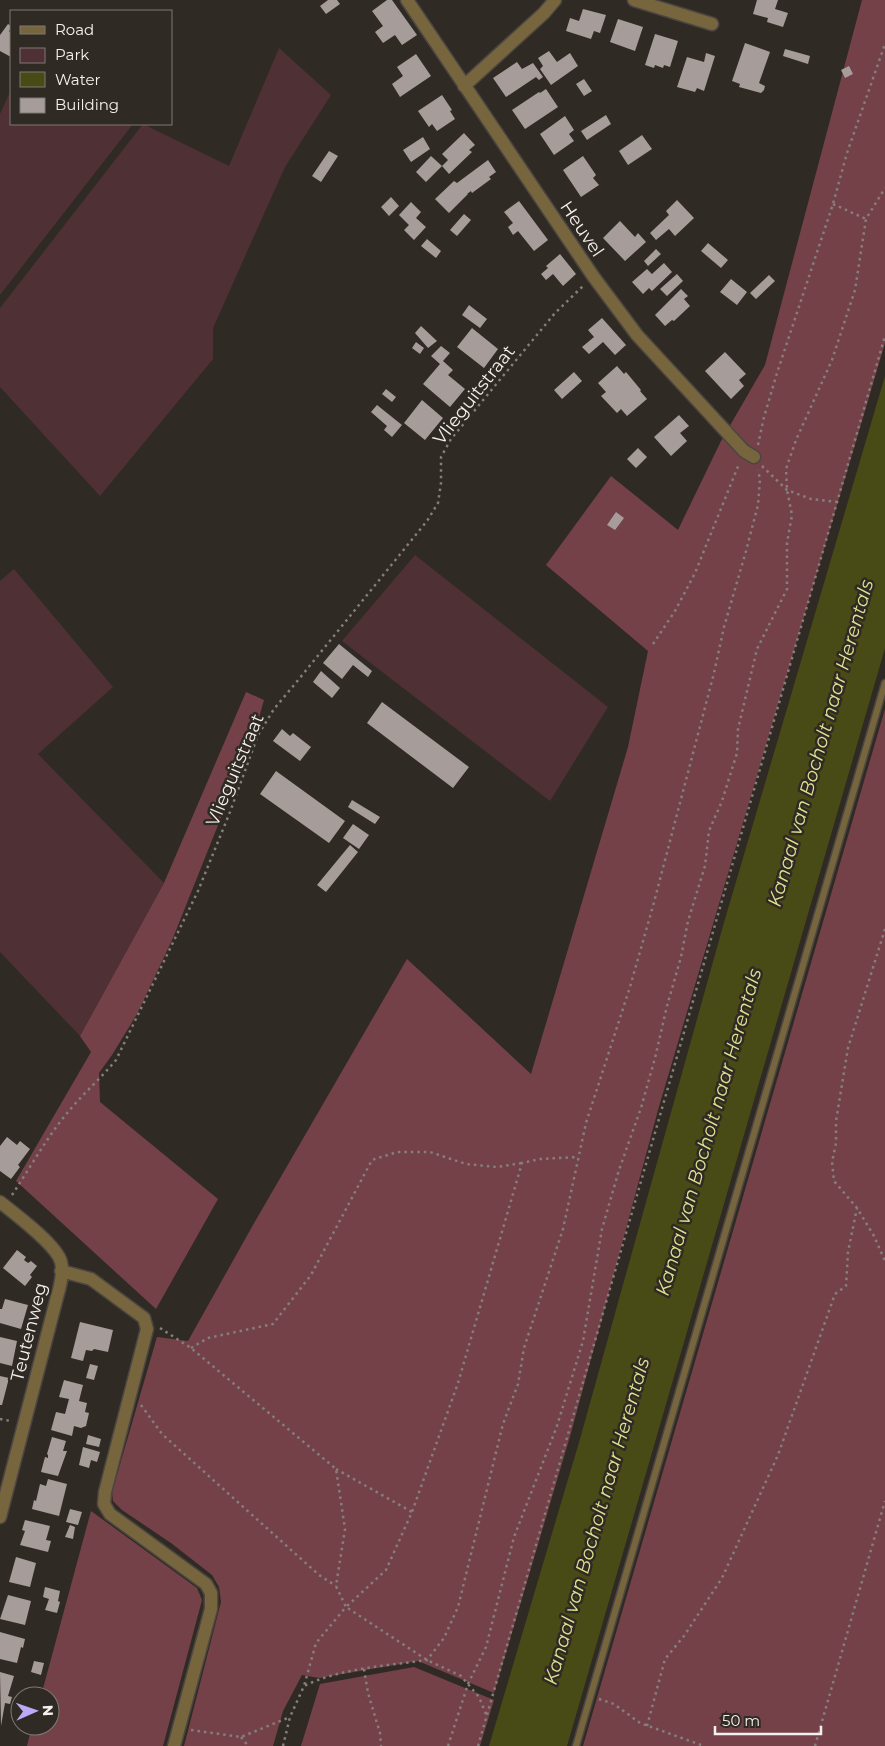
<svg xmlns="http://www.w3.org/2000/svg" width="885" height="1746" font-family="Montserrat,sans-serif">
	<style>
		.green { fill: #4e3035 }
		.forest { fill: #754149 }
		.water { fill: #494b16 }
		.building { fill: #a69d9a }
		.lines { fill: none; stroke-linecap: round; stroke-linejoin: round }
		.service-casing { stroke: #4b4641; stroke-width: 9 }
		.minor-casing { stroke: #4b4641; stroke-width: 15 }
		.path { stroke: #847f7b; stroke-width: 2.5; stroke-dasharray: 2.5 4; stroke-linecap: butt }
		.service { stroke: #77653e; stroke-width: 6 }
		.minor { stroke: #77653e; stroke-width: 12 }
		.labels { text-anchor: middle; stroke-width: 5; stroke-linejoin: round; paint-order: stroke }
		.street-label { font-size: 18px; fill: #f4f0ed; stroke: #302a25 }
		.water-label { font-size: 19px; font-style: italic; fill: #dee290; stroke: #302a25 }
	</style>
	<rect width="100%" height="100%" fill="#302a25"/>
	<path class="green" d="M279 48 331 95 285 167 213 328V359L100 496 0 387V308L143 124 229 166Z
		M11 90V124H133L0 295V114Z
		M415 555 608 707 550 801 342 641Z
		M14 569 113 687 38 754 164 883 80 1036 0 952V581Z"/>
	<path class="forest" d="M862 0H885V343L658 1110 571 1433 494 1693 418 1661 319 1678 302 1675 283 1711 273 1746H184L221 1602 219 1587 212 1575 171 1543 122 1510 113 1501 112 1492 157 1337 188 1341 253 1225 407 959 531 1074 628 747 648 651 546 565 611 476 678 530 721 441 765 365Z
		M246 692 264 700 249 753 224 810 173 938 137 1014 112 1055 99 1073 100 1102 218 1199 156 1309 16 1181 91 1052 80 1036 164 883Z
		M885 709V1746H583Z
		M91 1511 197 1588 202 1600 163 1746H27L32 1726H50V1696H41Z
		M414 1667 494 1700 480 1746H301L320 1684Z"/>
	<path class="water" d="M885 376V648L567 1746H489L580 1439 723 926Z"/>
	<path class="building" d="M328 0H337L340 4 326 14 320 6Z
		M387 0H392L417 35 402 45 395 35 383 43 375 32 383 26 372 11Z
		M757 0H778L775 9 788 13 783 27 767 22 768 18 753 14Z
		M583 9 606 15 600 33 594 31 591 39 566 31 570 18 579 21Z
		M618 19 643 27 635 51 610 42Z
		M8 24 11 26 9 32H11V57L0 51V35Z
		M655 34 678 41 670 67 664 65 663 68 655 65 654 68 645 65Z
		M745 43 770 52 759 83 765 86 764 90 761 93 739 87 740 84 732 81Z
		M785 49 810 56 808 64 783 56Z
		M549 51 557 62 570 53 578 66 551 85 540 69 543 66 538 58Z
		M706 53 715 56 704 91 697 88 695 92 677 87 687 57 704 62Z
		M416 54 431 76 400 97 392 84 403 76 397 67Z
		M517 62 522 69 533 63 543 77 539 80 536 77 506 97 493 78Z
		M849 66 853 74 845 78 841 70Z
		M584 79 592 91 584 96 576 84Z
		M546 89 558 107 525 129 512 110 539 92 540 93Z
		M442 95 452 110 450 111 455 119 437 131 432 124 429 127 418 111Z
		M606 115 611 124 587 140 581 131Z
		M565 116 574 130 569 134 574 141 554 155 540 134Z
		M464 133 475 145 469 150 472 152 449 174 442 166 448 160 442 154Z
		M642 135 652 149 628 165 619 151Z
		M423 137 430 149 411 162 403 150Z
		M329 151 338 156 321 182 312 176Z
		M431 156 442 166 426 182 416 172Z
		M583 156 596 175 593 178 599 185 581 197 563 170Z
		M488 160 496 172 489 177 491 179 472 193 471 191 467 194H468L449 213 435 199 454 181 457 183Z
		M391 197 399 206 389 216 381 207Z
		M677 200 694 218 675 236 669 229 656 240 650 233 669 215 666 211Z
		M519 201 548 240 534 251 518 231 513 235 508 227 513 223 504 212Z
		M411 202 421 212 416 218 426 227 414 240 404 230 409 225 399 215Z
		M464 214 471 220 457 236 450 230Z
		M620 221 635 237 638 233 646 242 625 261 603 238Z
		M427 239 441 251 436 258 421 246Z
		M708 243 728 260 721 268 701 251Z
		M656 249 661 254 648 266 644 261Z
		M560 254 576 274 563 286 553 274 546 280 541 274 548 268 546 266Z
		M664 263 672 272 652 291 649 288 643 294 632 282 647 269 652 274Z
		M677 274 683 281 667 296 660 289Z
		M769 275 775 281 756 299 750 293Z
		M731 279 747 292 737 305 720 292Z
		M681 289 688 296 684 299 690 306 674 321 672 320 665 326 655 315Z
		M469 305 487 319 480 328 462 315Z
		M602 318 626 345 615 355 603 342 589 354 582 347 594 337 588 330Z
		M421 326 437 341 428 348 415 333Z
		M472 328 498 349 484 368 457 347Z
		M416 342 424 348 420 354 412 348Z
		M441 346 450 353 443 361 453 370 448 375 465 389 450 407 423 384 440 364 431 356Z
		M725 352 746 374 739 380 744 386 731 399 705 371Z
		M617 366 624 374 626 372 641 390 640 391 647 399 627 416 621 409 617 413 601 396 606 392 598 383Z
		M574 372 582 381 562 399 554 390Z
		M386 389 396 397 392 402 382 394Z
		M422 400 443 418 425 440 404 423Z
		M377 405 402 425 392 437 384 430 387 426 371 412Z
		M679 415 689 426 680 433 687 441 671 456 654 437Z
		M638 448 647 457 636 468 627 459Z
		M616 512 624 518 615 530 607 525Z
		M339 644 372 671 368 677 353 665 342 679 323 663Z
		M321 671 340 688 332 698 313 682Z
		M382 702 469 767 453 788 367 723Z
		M282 729 290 736 293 733 311 747 300 761 273 741Z
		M276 771 345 821 329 843 260 794Z
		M352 800 380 817 375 824 348 807Z
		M353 824 369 835 359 849 343 838Z
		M350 845 358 852 326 892 317 885Z
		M7 1137 17 1145 20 1141 30 1149 18 1165 20 1167 11 1179 0 1171V1146Z
		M17 1250 26 1257 24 1260 28 1263 31 1261 37 1266 30 1275 32 1277 25 1286 3 1268Z
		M5 1299 28 1305 21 1329 0 1323V1309H2Z
		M80 1322 113 1330 108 1352 94 1349 92 1351 86 1350 83 1361 71 1358Z
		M0 1337 17 1341 12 1366 0 1363Z
		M90 1364 98 1366 94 1380 86 1378Z
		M0 1376 9 1378 2 1405H0Z
		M64 1380 83 1385 79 1401 87 1403 85 1412 89 1413 86 1426 81 1428 74 1426 72 1436 51 1430 56 1412 65 1414 69 1399 59 1397Z
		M88 1435 101 1439 99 1447 86 1444Z
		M52 1437 66 1441 63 1451H67L58 1476 41 1472 45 1457 48 1458V1455L47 1454Z
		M83 1447 100 1452 97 1462 91 1460 89 1468 79 1465Z
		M48 1479 67 1484 59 1516 32 1509 34 1500 36 1501 40 1484 46 1486Z
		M70 1509 82 1512 78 1525 66 1522Z
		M25 1520 50 1526 46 1540 51 1541 48 1552 20 1545 25 1531 22 1530Z
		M70 1525 75 1527 73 1539 65 1537Z
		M16 1557 36 1563 30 1587 9 1582Z
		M45 1587 60 1591 58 1601 60 1602 57 1613 45 1610 49 1599 43 1597Z
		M8 1595 31 1601 25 1625 0 1619Z
		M0 1632 25 1639 23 1648 21 1647 17 1663 0 1659Z
		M34 1661 44 1663 41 1675 31 1672Z
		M0 1672 14 1676 8 1696 12 1697 10 1704 5 1703 1 1726Z"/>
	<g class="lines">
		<g class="service-casing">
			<path id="service" d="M576 1746 885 683"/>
		</g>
		<g class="minor-casing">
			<path id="minor" d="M407 0 593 276 637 335 744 451 754 457
				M634 0 712 24
				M464 86 544 13 555 0
				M0 1202C15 1214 57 1245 61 1262 64 1273 60 1287 57 1297L0 1517
				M61 1271 91 1279 144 1318 147 1329 105 1492 104 1504 110 1514 206 1584 211 1593V1609L174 1746"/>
		</g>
		<path class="path" d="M833 204 866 219
			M758 445 764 417 777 373 833 204 847 153 885 44
			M762 466 787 490 811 499 837 502
			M653 644 675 611 695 573 739 464
			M885 929 848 1048 836 1121V1143L832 1162 834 1181 857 1208 874 1236 885 1261
			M12 1195C30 1168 47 1137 68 1112 83 1094 101 1078 116 1060L198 891 230 812 258 735 274 709 299 679 427 521 438 503 441 483V457L451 439 555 313 583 286
			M160 1328 191 1348 336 1469 345 1529 336 1586 346 1607 316 1643 304 1686
			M191 1348 208 1338 273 1324 311 1275 372 1160 397 1152H430L466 1164 497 1167 522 1163
			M141 1405 162 1434 319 1575 336 1586
			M0 1419 11 1421
			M336 1469 412 1512
			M364 1669 368 1693 380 1733 381 1746
			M599 1699 614 1704 640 1723 704 1746
			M486 1714 479 1697 461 1676 427 1660 346 1607 386 1570 412 1512 458 1383 522 1163 540 1159 578 1157
			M647 1726 665 1659 684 1636 722 1578 778 1455 835 1294 846 1286 848 1252 857 1208
			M191 1730 241 1737 290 1717
			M241 1737 248 1746
			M283 1746 290 1717 304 1686C341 1668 385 1666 427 1660L444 1638 458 1607 503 1424 518 1384 524 1348 563 1229 586 1123 630 987 653 906 714 673 724 627 746 551 758 505 760 479 758 470
			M448 1746 468 1684 486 1647 514 1537 557 1426 583 1341 602 1229 619 1170 641 1108 655 1058 667 1006 681 957 688 921 705 866 709 831 722 801 737 753 738 729 757 649 787 589V543L792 515 787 490 786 469 796 440 832 360 855 290 866 219 885 188
			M478 1746 885 336
			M815 1746 885 1501"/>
		<use href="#service" class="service"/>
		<use href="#minor" class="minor"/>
	</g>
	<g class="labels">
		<g class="street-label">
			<text transform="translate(582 229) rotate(56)" y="6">Heuvel</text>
			<text transform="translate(474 395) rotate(-52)" y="6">Vlieguitstraat</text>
			<text transform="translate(235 770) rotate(-67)" y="6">Vlieguitstraat</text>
			<text transform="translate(29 1332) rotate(-76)" y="6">Teutenweg</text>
		</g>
		<g class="water-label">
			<text transform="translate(820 743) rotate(-74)" y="7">Kanaal van Bocholt naar Herentals</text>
			<text transform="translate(708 1132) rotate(-74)" y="7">Kanaal van Bocholt naar Herentals</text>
			<text transform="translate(596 1521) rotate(-74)" y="7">Kanaal van Bocholt naar Herentals</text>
		</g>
	</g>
	<rect x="10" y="10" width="162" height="115" fill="#302a25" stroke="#7e7975"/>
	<rect x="20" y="26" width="25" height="8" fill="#77653e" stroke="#7e7975"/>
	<text x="55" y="35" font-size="15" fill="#f4f0ed">Road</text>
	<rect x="20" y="48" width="25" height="15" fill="#4e3035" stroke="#7e7975"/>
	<text x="55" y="60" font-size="15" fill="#f4f0ed">Park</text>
	<rect x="20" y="72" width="25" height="15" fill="#494b16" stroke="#7e7975"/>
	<text x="55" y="85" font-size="15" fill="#f4f0ed">Water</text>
	<rect x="20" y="98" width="25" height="15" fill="#a69d9a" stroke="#7e7975"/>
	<text x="55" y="110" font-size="15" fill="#f4f0ed">Building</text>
	<g transform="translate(35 1711) rotate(88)"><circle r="24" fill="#302a25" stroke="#7e7975"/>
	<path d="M0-4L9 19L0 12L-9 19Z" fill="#bbaaf6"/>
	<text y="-8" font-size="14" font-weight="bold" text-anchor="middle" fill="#f4f0ed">N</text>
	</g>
	<path d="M715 1726v8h106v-8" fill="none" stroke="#f4f0ed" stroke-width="2.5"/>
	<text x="722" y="1726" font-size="15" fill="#f4f0ed" stroke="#302a25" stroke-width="4" paint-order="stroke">50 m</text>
</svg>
